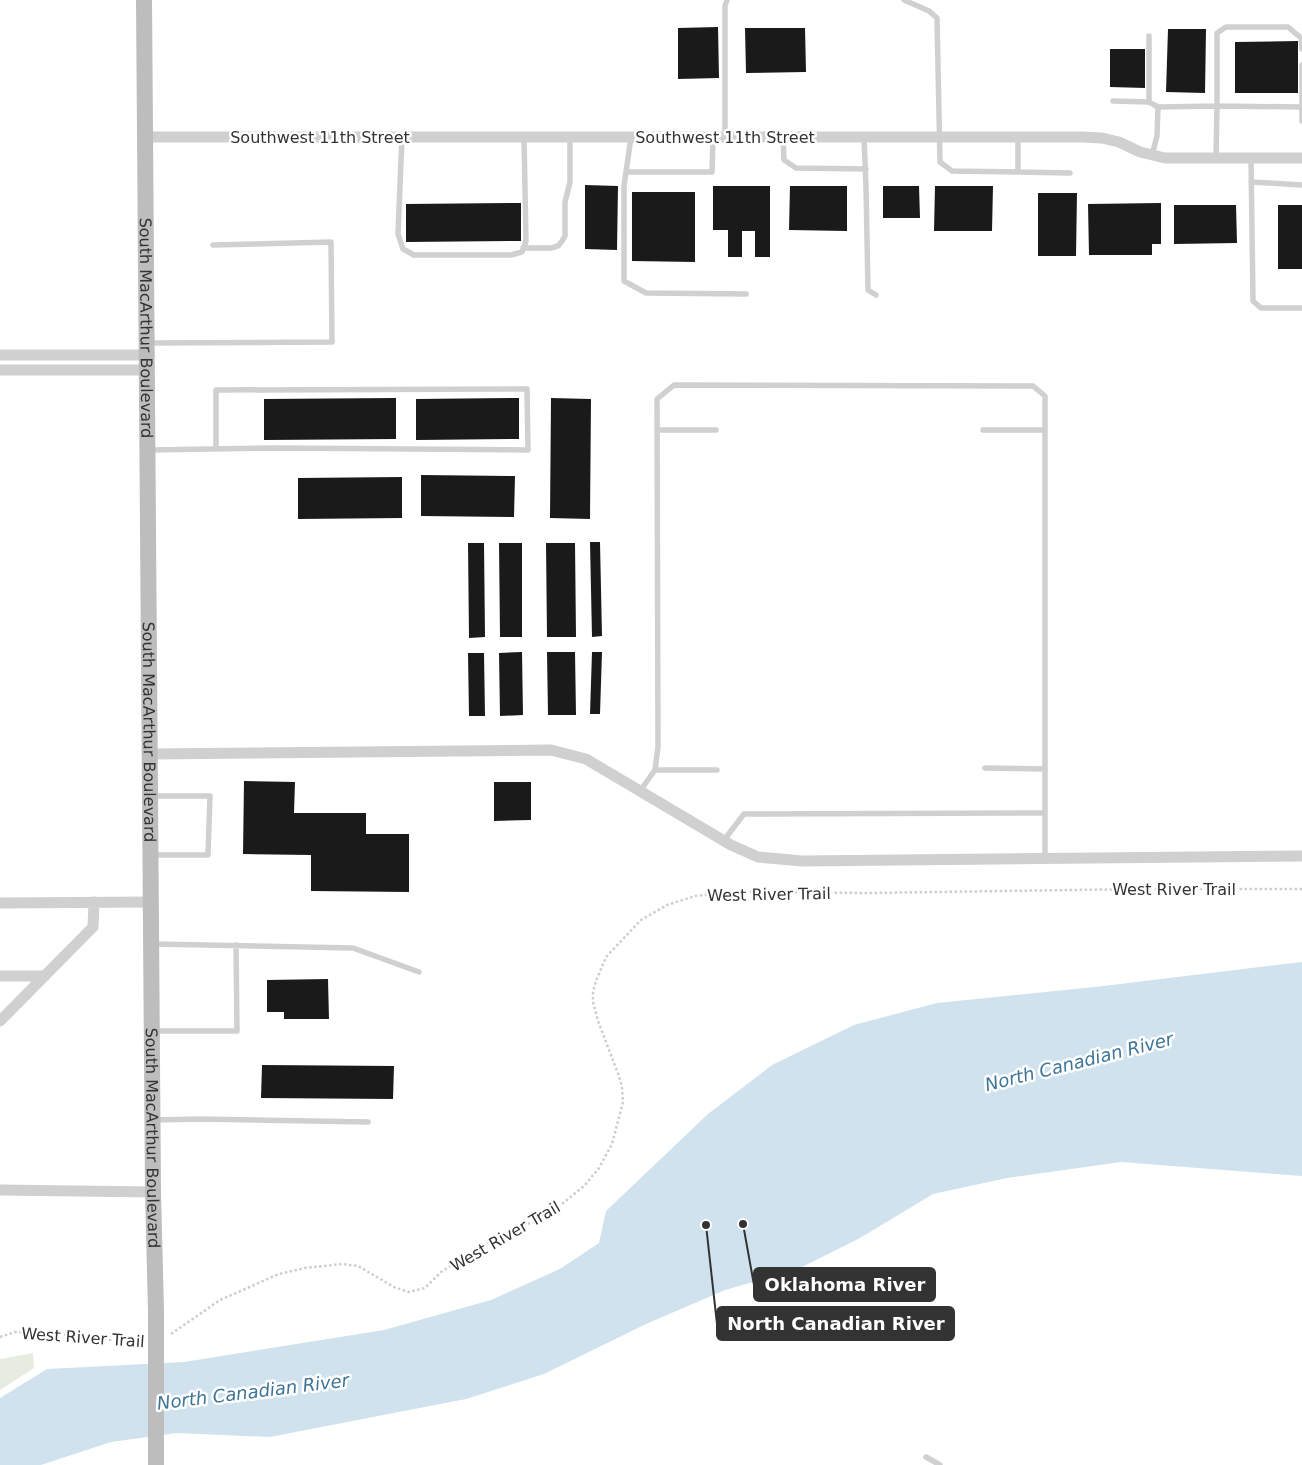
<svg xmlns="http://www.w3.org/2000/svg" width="1302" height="1465" font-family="'DejaVu Sans',sans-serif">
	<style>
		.green { fill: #e6ecdf }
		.water { fill: #cfe2ee }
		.building { fill: #1a1a1a }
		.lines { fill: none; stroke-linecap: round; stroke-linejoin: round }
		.path { stroke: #cdcdcd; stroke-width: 2.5; stroke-dasharray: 2.5 2.5; stroke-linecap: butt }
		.lane { stroke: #d0d0d0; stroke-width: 5.5 }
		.street { stroke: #d0d0d0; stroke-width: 11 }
		.secondary { stroke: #bdbdbd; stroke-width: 16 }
		.secondary-bridge { stroke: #bdbdbd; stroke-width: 16 }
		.labels { text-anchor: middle; stroke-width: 5; stroke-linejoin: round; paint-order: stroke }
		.street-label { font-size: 16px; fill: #333; stroke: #fff }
		.water-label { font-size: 18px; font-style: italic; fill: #3f7597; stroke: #fff }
		.leader { fill: none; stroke: #333; stroke-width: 2 }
		.callout-dot { fill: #333; stroke: #fff; stroke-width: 2 }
		.callout { fill: #333; stroke: #333; stroke-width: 2 }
		.callout-label { font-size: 18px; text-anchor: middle; font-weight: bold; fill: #fff }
	</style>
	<rect width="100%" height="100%" fill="#fff"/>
	<path class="green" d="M33 1353 34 1368 0 1390V1359Z"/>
	<path class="water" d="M1302 962V1176L1121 1162 1007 1178 933 1194 860 1238 796 1270 725 1290 646 1324 544 1374 466 1399 270 1437 177 1433 111 1442 41 1465H0V1398L47 1369 184 1362 384 1330 491 1300 560 1269 599 1243 606 1211 708 1114 772 1065 854 1025 937 1003 1095 987Z"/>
	<path class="building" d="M718 27 719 78 678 79V28Z
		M745 28H805L806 72 746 73Z
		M1168 29H1206L1205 93 1166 92Z
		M1298 41V93H1235V42Z
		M1110 49H1145V88L1110 87Z
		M585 185 618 186 617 250 585 249Z
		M713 186H770V257H755V231H742V257H728V230H713Z
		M790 186H847V231L789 230Z
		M883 186H919L920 218H883Z
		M935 186H993L992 231H934Z
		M632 192H695V262L632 261Z
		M1038 193H1077L1076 256H1038Z
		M521 203V241L406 242V204Z
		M1161 203V244H1152V255H1089L1088 204Z
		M1174 205H1236L1237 243 1174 244Z
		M1278 205H1302V269H1278Z
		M396 398V439L264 440V399Z
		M519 398V439L416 440V399Z
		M551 398 591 399 590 519 550 518Z
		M421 475 515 476 514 517 421 516Z
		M402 477V518L298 519V478Z
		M590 542H600L602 636 592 637Z
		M468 543H484L485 637 469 638Z
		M499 543H522V637H500Z
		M546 543H575L576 637H547Z
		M522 652 523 715 500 716 499 653Z
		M547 652H575L576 715H548Z
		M592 652H602L600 714H590Z
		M468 653H484L485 716H469Z
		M244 781 295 782 294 813H366V834H409V892L311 891V855L243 854Z
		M494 782H531V820L494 821Z
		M328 979 329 1019H284V1012H267V980Z
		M262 1065 394 1066 393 1099 261 1098Z"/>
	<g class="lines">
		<path class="path" d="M171 1334 220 1300 279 1274 305 1268 342 1264 358 1266 394 1287 409 1292 425 1288 441 1272 477 1249 552 1212 584 1186 599 1168 612 1144 623 1102 622 1087 619 1076 598 1021 593 1002V992L596 981 606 957 641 920 667 905 695 896 738 892 869 893 1138 889H1302
			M0 1337 15 1332 57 1334 130 1342 142 1341"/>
		<path class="lane" d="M904 0 929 11 937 18 940 162 952 171 1070 173
			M1302 49 1301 38 1288 27H1226L1217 33V106L1302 107V121
			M1113 101 1149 102 1158 107 1157 136 1152 155
			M1149 102V36
			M1158 107 1217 106 1216 158
			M1302 107V65
			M402 137 398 234 403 249 414 255H511L522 252 526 241 524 137
			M631 137 624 186V281L646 293 746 294
			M725 137V6L727 0
			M783 137 784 160 796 168 866 169
			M864 137 866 187 868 290 876 295
			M1018 137V172
			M1251 158 1253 301 1261 308H1302
			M626 172H712L713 137
			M1251 182 1302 185
			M523 248H551L558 246 562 241 565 236V202L570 182V137
			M147 343 332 342 331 242 213 245
			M657 430H716
			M983 430H1045
			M150 450 276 448 528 450 527 389 216 390V449
			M985 768 1045 769
			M655 770H717
			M640 791 655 770 658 747 657 399 674 385 1033 386 1045 396V858
			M724 840 744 814 1045 813
			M152 855H208L210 796H152
			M153 944 353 948 419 972
			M153 1031H237L236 945
			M155 1120 200 1119 368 1122
			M926 1457 940 1465"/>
		<path class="street" d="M145 137H1082L1102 138 1119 142 1140 152 1165 158H1302
			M0 355H147
			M0 370H147
			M150 754 551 750 586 759 731 845 758 857 802 861 1302 856
			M0 903 151 902
			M0 976H45
			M0 1021 93 927 94 902
			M0 1190 153 1192"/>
		<path class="secondary" id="s1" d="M144 0 153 1192 156 1311"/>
		<path class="secondary-bridge" d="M156 1465V1311"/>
	</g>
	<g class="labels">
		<g class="street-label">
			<text x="320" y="143">Southwest 11th Street</text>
			<text x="725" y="143">Southwest 11th Street</text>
			<text dy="6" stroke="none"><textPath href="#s1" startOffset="328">South MacArthur Boulevard</textPath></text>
			<text dy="6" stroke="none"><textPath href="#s1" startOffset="732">South MacArthur Boulevard</textPath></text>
			<text x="1174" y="895">West River Trail</text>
			<text transform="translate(769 894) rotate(-1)" y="6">West River Trail</text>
			<text dy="6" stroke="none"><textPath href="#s1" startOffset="1138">South MacArthur Boulevard</textPath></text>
			<text transform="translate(505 1236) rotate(-30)" y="6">West River Trail</text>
			<text transform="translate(83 1337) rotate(4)" y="6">West River Trail</text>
		</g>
		<g class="water-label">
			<text transform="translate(1079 1062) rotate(-14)" y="6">North Canadian River</text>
			<text transform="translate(253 1392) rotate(-7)" y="6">North Canadian River</text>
		</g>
	</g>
	<path class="leader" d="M743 1224L754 1285M706 1225L717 1324"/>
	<g class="callout-dot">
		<circle cx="743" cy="1224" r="5"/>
		<circle cx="706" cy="1225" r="5"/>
	</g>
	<g class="callout">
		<rect x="754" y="1268" width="181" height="33" rx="5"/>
		<rect x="717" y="1307" width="237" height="33" rx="5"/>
	</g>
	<g class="callout-label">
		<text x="845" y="1291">Oklahoma River</text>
		<text x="836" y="1330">North Canadian River</text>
	</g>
</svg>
